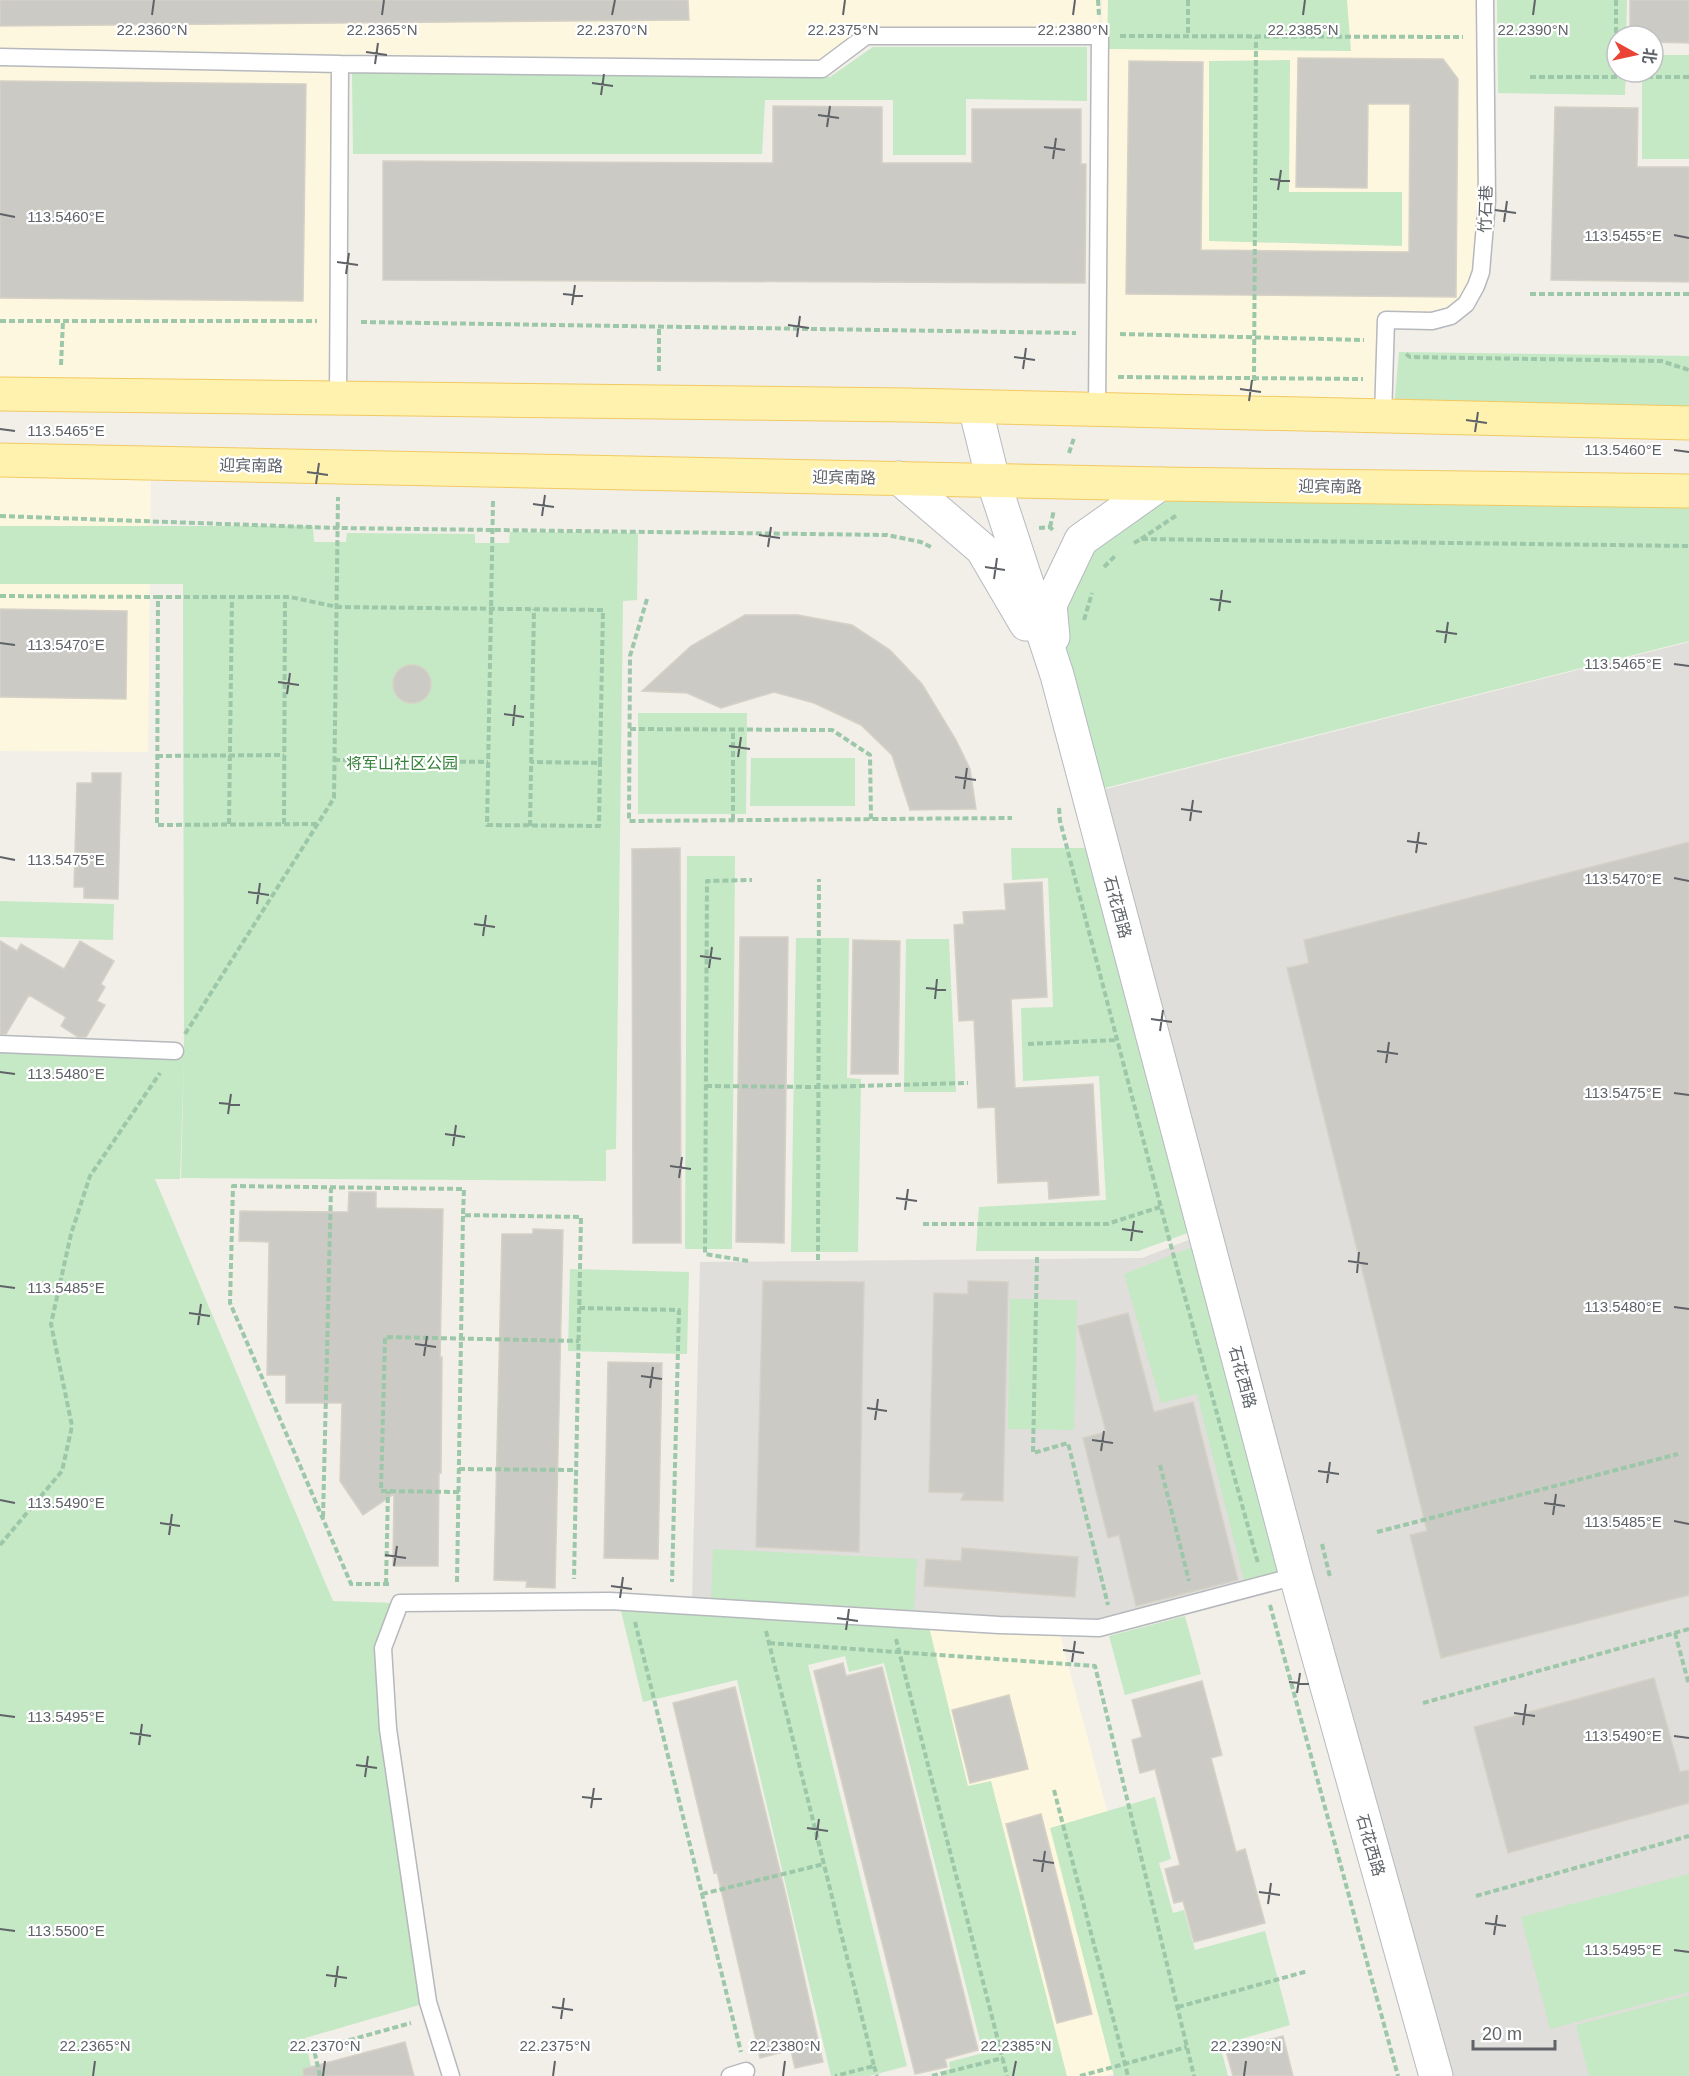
<svg xmlns="http://www.w3.org/2000/svg" width="1689" height="2076" font-family="Arial,'Noto Sans SC',sans-serif">
	<style>
		.commercial { fill: #fef7e0 }
		.industrial { fill: #e0deda }
		.green { fill: #c5e8c5 }
		.building { fill: #cccac5; stroke: #d6d1c6; stroke-width: 1.5 }
		.lines { fill: none; stroke-linecap: round; stroke-linejoin: round }
		.lane-casing { stroke: #b5b8bc; stroke-width: 19 }
		.secondary-casing { stroke: #b6babf; stroke-width: 35 }
		.primary-casing { stroke: #f2c960; stroke-width: 35 }
		.path { stroke: #9cc7a9; stroke-width: 4; stroke-dasharray: 6 3; stroke-linecap: butt }
		.lane { stroke: #fff; stroke-width: 16 }
		.secondary { stroke: #fff; stroke-width: 33 }
		.primary { stroke: #fff2af; stroke-width: 33 }
		.ticks { fill: none; stroke: #5f6368; stroke-width: 2 }
		.labels { text-anchor: middle; stroke-width: 4.5; stroke-linejoin: round; paint-order: stroke }
		.street-label { font-size: 16px; fill: #5f6368; stroke: #fff }
		.park-label { font-size: 16px; fill: #348238; stroke: #fff }
		.ticks-label { font-size: 15px; text-anchor: middle; fill: #5f6368; stroke: #fff; stroke-width: 4.5; stroke-linejoin: round; paint-order: stroke }
	</style>
	<rect width="100%" height="100%" fill="#f1efe8"/>
	<path class="commercial" d="M0 0H1100L1099 33H864L821 66 0 51Z
		M1102 0H1482L1480 272 1451 315 1385 318 1381 416 1097 409Z
		M0 60 339 66 335 394 0 391Z
		M0 461 151 464 148 752 0 751Z
		M911 1622 1059 1631 1173 2057 1104 2076H1027Z"/>
	<path class="industrial" d="M1689 642V2076H1440L1094 792Z
		M1204 1234 1293 1575 1097 1625 692 1604 700 1262 1142 1258Z"/>
	<path class="green" d="M1108 0H1347L1351 51 1107 49Z
		M1497 0H1627L1626 36H1617V72H1626L1625 95 1498 93Z
		M873 47H1087V101L966 99V155H893V100H765L762 154H353L352 72 830 77Z
		M1653 55H1689V159H1642V72H1653Z
		M1290 60 1289 192H1402V246L1209 241V61Z
		M1399 352 1689 356V410L1394 407Z
		M1162 486 1689 493V641L1089 792 1053 605 1081 541Z
		M0 526H313L314 542H346L347 533 475 534V543H509L510 532 638 533 637 600 623 601 616 1149 606 1150V1181L181 1178 184 1056 180 1179H155L333 1601 397 1603 380 1646 426 2003 305 2038 313 2076H0V1044L184 1051 183 584H0Z
		M638 713H747L746 814H638Z
		M751 758H855V806H750Z
		M1011 848H1094L1196 1230 1138 1251H976L979 1207 1106 1200 1099 1076 1023 1081 1021 1008 1053 1007 1048 878 1012 880Z
		M687 856H735L732 1249H685Z
		M0 901 114 904 113 940 0 937Z
		M796 938H849L847 1078 861 1079 858 1252H791Z
		M906 939H949L956 1092H904Z
		M1200 1244 1288 1572 1245 1584 1197 1394 1161 1403 1124 1274Z
		M570 1269 689 1272 687 1354 568 1351Z
		M1010 1299 1077 1300 1074 1430 1008 1429Z
		M713 1549 917 1559 914 1610 711 1600Z
		M621 1611 929 1627 968 1786 991 1781 1067 2076H942L940 2072 950 2069 949 2062 983 2053 884 1663 849 1672 845 1656 808 1665 907 2066 869 2076H831L737 1680 643 1702Z
		M1185 1616 1201 1674 1125 1695 1109 1636Z
		M1155 1797 1171 1859 1159 1863 1173 1913 1184 1910 1195 1950 1265 1931 1290 2025 1220 2045 1228 2076H1114L1050 1828Z
		M1689 1874V1992L1550 2029 1521 1917Z
		M1689 1995V2076H1589L1576 2025Z"/>
	<path class="building" d="M0 0H688L689 20 0 26Z
		M1630 0H1689V43L1653 42V36H1630Z
		M1298 58 1443 59 1458 79 1456 297 1126 294 1129 61 1203 62 1201 250 1409 252 1410 104H1368L1367 188 1296 187Z
		M0 81 306 84 303 301 0 298Z
		M773 106 882 107V163H972V109H1081V164H1086L1085 283 383 280V161L773 163Z
		M1555 107 1638 108 1637 167H1689V282L1551 280Z
		M0 609 127 611 126 699 0 697Z
		M745 615H798L852 625 890 650 922 684 956 740 970 769 976 809 910 810 892 755 861 725 814 703 774 692 721 708 687 693 642 691 691 646Z
		M393 684a19 19 0 1 1 38 0a19 19 0 1 1-38 0Z
		M92 773H121L118 899 84 898V887H74L77 783H92Z
		M1689 842V1595L1441 1658 1410 1535 1427 1531 1287 968 1309 963 1304 940Z
		M680 848 681 1243H633L632 849Z
		M1042 882 1047 997 1011 999 1015 1088 1093 1084 1099 1195 1049 1199 1048 1181 998 1183 995 1107 978 1108 974 1020 959 1021 954 925 964 924 963 912 1006 910 1004 884Z
		M740 937H788L784 1243 736 1242Z
		M853 940 900 941 898 1074H851Z
		M0 941 17 951 21 944 64 969 80 941 114 961 101 984 105 987 97 1001 105 1005 86 1037H78L61 1026 66 1017 29 995 6 1034H0Z
		M349 1192H376V1208L443 1209 440 1357H442L441 1473H439L438 1566H393L394 1494 363 1515 340 1481 342 1403H286V1375H267L269 1242 239 1241 240 1211 348 1212Z
		M533 1229 563 1230 555 1588 526 1587 527 1581 494 1580 502 1234H533Z
		M763 1281 864 1282 859 1552 756 1547Z
		M968 1281 1008 1282 1003 1501 961 1500 964 1493 929 1492 934 1293 968 1294Z
		M1128 1313 1154 1412 1193 1402 1238 1580 1136 1606 1119 1535 1108 1538 1083 1438 1106 1432 1078 1326Z
		M608 1362 662 1363 658 1559 604 1558Z
		M962 1548 1078 1557 1075 1597 924 1586 926 1559 961 1561Z
		M843 1663 846 1676 882 1667 978 2050 945 2059 947 2067 915 2074 814 1671Z
		M1654 1678 1680 1772 1689 1770V1803L1508 1853 1474 1727Z
		M1202 1681 1222 1755 1211 1758 1236 1852 1245 1849 1265 1923 1194 1942 1183 1901 1174 1903 1165 1869 1180 1865 1155 1769 1140 1773 1132 1740 1142 1737 1132 1700Z
		M735 1687 786 1896 823 2062 795 2068 791 2050 760 2058 717 1872 714 1873 673 1703Z
		M1009 1695 1028 1769 970 1783 952 1710Z
		M1041 1814 1092 2014 1057 2023 1006 1824Z
		M1283 2036 1293 2076H1233L1226 2051Z
		M405 2042 414 2076H304L303 2069Z"/>
	<g class="lines">
		<g class="lane-casing">
			<path id="lane" d="M0 57 340 64
				M338 399 340 64 822 69 866 36H1100L1097 410
				M1383 417 1386 320 1432 321 1451 316 1466 304 1476 286 1481 272 1487 201 1485 0
				M0 1044 175 1051
				M451 2076 428 2002 388 1729 383 1648 400 1603 610 1601 999 1625 1099 1628 1296 1576
				M730 2076 746 2071"/>
		</g>
		<g class="secondary-casing">
			<path id="secondary" d="M975 407 993 480 1057 675 1296 1576 1436 2076
				M899 478 982 549 1026 624
				M1053 637 1050 605 1081 540 1160 484"/>
		</g>
		<g class="primary-casing">
			<path id="primary" d="M0 394 908 405 1689 423
				M0 460 1160 484 1689 491"/>
		</g>
		<path class="path" d="M1098 0 1099 16
			M1188 0V36
			M1616 0V77
			M1120 36 1463 37
			M1530 77H1689
			M1530 294H1689
			M0 321H317
			M361 322 1076 333
			M1120 334 1364 340
			M1406 354 1410 357 1661 361 1689 370
			M61 365 63 321
			M659 371V326
			M1118 377 1363 379
			M1254 381 1256 37
			M1069 453 1074 438
			M493 501 487 825 599 826 600 763
			M0 516 338 528 887 535 921 542 931 547
			M1050 527 1054 510
			M1039 528 1050 527 1054 531
			M1141 539 1177 515
			M1134 543 1141 539 1689 546
			M1104 567 1115 556
			M0 596 158 597
			M647 599 630 656 629 821 1012 818
			M1084 620 1092 593
			M630 729 832 730 870 755 871 819
			M157 756 284 755
			M334 760 488 762
			M1059 808 1060 821 1171 1246 1258 1563
			M733 820V729
			M229 824 232 597
			M284 824 285 597
			M317 824 157 825 158 597H290L337 607 603 610 600 763 531 762
			M530 826 534 609
			M185 1034 334 798 338 497
			M1028 1044 1117 1040
			M706 1086 818 1087 968 1083
			M923 1224H1107L1160 1207
			M1037 1257 1033 1453 1068 1443 1108 1605
			M818 1260 819 879
			M748 1261 705 1254 707 881 752 880
			M579 1308 679 1310 672 1582
			M1160 1465 1189 1581
			M459 1469 576 1470
			M459 1492 381 1491 385 1337 579 1341
			M323 1517 331 1188
			M1377 1532 1678 1454
			M1322 1544 1330 1577
			M0 1545 62 1471 72 1426 51 1324 71 1234 90 1176 160 1073
			M457 1582 463 1215 581 1217 574 1579
			M386 1584 388 1491
			M389 1584H351L230 1303 233 1186 464 1189 463 1215
			M1270 1605 1398 2076
			M635 1622 741 2052
			M766 1631 874 2066 835 2076
			M1675 1633 1689 1685
			M896 1639 1007 2076
			M769 1643 1095 1666 1194 2076
			M1423 1703 1689 1629
			M1054 1790 1128 2076
			M702 1894 824 1864
			M1476 1896 1689 1836
			M1178 2007 1308 1971
			M874 2066 877 2076
			M320 2076 314 2050 411 2023
			M932 2076 1003 2058
			M1080 2076 1187 2047"/>
		<use href="#lane" class="lane"/>
		<use href="#secondary" class="secondary"/>
		<use href="#primary" class="primary"/>
	</g>
	<path class="ticks" d="M152 15 154 0M382 15 384 0M612 15 615 0M843 15 845 0M1073 15 1075 0M1303 15 1305 0M1533 15 1535 0M366 52 387 55M375 64 378 43M592 83 613 86M601 95 604 74M818 115 839 118M827 127 830 106M1044 147 1065 150M1053 159 1056 138M1270 179 1290 181M1278 190 1281 170M1495 210 1516 213M0 214 15 217M1504 222 1507 201M1674 235 1689 238M337 262 358 265M346 274 349 253M563 294 583 296M572 305 575 285M788 325 809 328M797 337 800 316M1014 357 1035 360M1023 369 1026 348M1240 389 1261 392M1249 401 1252 380M1466 420 1487 423M0 429 15 431M1475 432 1478 412M1674 450 1689 452M307 472 328 475M316 484 319 463M533 504 554 507M542 516 545 495M759 535 780 538M768 547 771 527M985 567 1005 570M994 579 997 558M1210 599 1231 602M1219 611 1222 590M1436 631 1457 634M0 643 15 645M1445 643 1448 622M1674 664 1689 666M278 682 299 685M287 694 290 673M504 714 524 717M513 726 515 705M729 746 750 749M738 757 741 737M955 777 976 780M964 789 967 768M1181 809 1202 812M1190 821 1193 800M1407 841 1427 844M1416 853 1419 832M0 857 15 860M1674 878 1689 881M248 892 269 895M257 904 260 883M474 924 495 927M483 936 486 915M700 956 721 959M709 968 712 947M926 988 946 990M935 999 937 979M1151 1019 1172 1022M1160 1031 1163 1010M1377 1051 1398 1054M1386 1063 1389 1042M0 1072 15 1074M1674 1093 1689 1095M219 1103 240 1105M228 1114 231 1094M445 1134 465 1137M453 1146 456 1125M670 1166 691 1169M679 1178 682 1157M896 1198 917 1201M905 1210 908 1189M1122 1229 1143 1232M1131 1241 1134 1221M1348 1261 1368 1264M1357 1273 1359 1252M0 1286 15 1288M1674 1307 1689 1309M189 1313 210 1316M198 1325 201 1304M415 1344 436 1347M424 1356 427 1336M641 1376 662 1379M650 1388 653 1367M867 1408 887 1411M875 1420 878 1399M1092 1440 1113 1443M1101 1451 1104 1431M1318 1471 1339 1474M1327 1483 1330 1462M0 1500 15 1503M1544 1503 1565 1506M1553 1515 1556 1494M1674 1521 1689 1524M160 1523 180 1526M169 1535 172 1514M385 1555 406 1558M394 1566 397 1546M611 1586 632 1589M620 1598 623 1577M837 1618 858 1621M846 1630 849 1609M1063 1650 1084 1653M1072 1662 1075 1641M1289 1682 1309 1684M1297 1693 1300 1673M1514 1713 1535 1716M0 1715 15 1717M1523 1725 1526 1704M130 1733 151 1736M1674 1736 1689 1738M139 1745 142 1724M356 1765 377 1768M365 1777 368 1756M582 1797 602 1799M591 1808 594 1788M807 1828 828 1831M816 1840 819 1819M1033 1860 1054 1863M1042 1872 1045 1851M1259 1892 1280 1895M1268 1904 1271 1883M1485 1923 1506 1926M0 1929 15 1931M1494 1935 1497 1915M1674 1950 1689 1952M326 1975 347 1978M335 1987 338 1966M552 2007 573 2010M561 2019 564 1998M93 2076 95 2061M323 2076 325 2061M553 2076 555 2061M783 2076 785 2061M1013 2076 1016 2061M1244 2076 1246 2061"/>
	<g class="labels">
		<g class="street-label">
			<text transform="translate(1485 209) rotate(-88)" y="6">竹石巷</text>
			<text transform="translate(251 465) rotate(1)" y="6">迎宾南路</text>
			<text transform="translate(844 477) rotate(1)" y="6">迎宾南路</text>
			<text transform="translate(1330 486) rotate(1)" y="6">迎宾南路</text>
			<text transform="translate(1118 907) rotate(75)" y="6">石花西路</text>
			<text transform="translate(1243 1377) rotate(75)" y="6">石花西路</text>
			<text transform="translate(1371 1845) rotate(74)" y="6">石花西路</text>
		</g>
		<g class="park-label">
			<text x="402" y="769">将军山社区公园</text>
		</g>
	</g>
	<g class="ticks-label">
		<text x="152" y="35">22.2360°N</text>
		<text x="382" y="35">22.2365°N</text>
		<text x="612" y="35">22.2370°N</text>
		<text x="843" y="35">22.2375°N</text>
		<text x="1073" y="35">22.2380°N</text>
		<text x="1303" y="35">22.2385°N</text>
		<text x="1533" y="35">22.2390°N</text>
		<text x="66" y="222">113.5460°E</text>
		<text x="1623" y="241">113.5455°E</text>
		<text x="66" y="436">113.5465°E</text>
		<text x="1623" y="455">113.5460°E</text>
		<text x="66" y="650">113.5470°E</text>
		<text x="1623" y="669">113.5465°E</text>
		<text x="66" y="865">113.5475°E</text>
		<text x="1623" y="884">113.5470°E</text>
		<text x="66" y="1079">113.5480°E</text>
		<text x="1623" y="1098">113.5475°E</text>
		<text x="66" y="1293">113.5485°E</text>
		<text x="1623" y="1312">113.5480°E</text>
		<text x="66" y="1508">113.5490°E</text>
		<text x="1623" y="1527">113.5485°E</text>
		<text x="66" y="1722">113.5495°E</text>
		<text x="1623" y="1741">113.5490°E</text>
		<text x="66" y="1936">113.5500°E</text>
		<text x="1623" y="1955">113.5495°E</text>
		<text x="95" y="2051">22.2365°N</text>
		<text x="325" y="2051">22.2370°N</text>
		<text x="555" y="2051">22.2375°N</text>
		<text x="785" y="2051">22.2380°N</text>
		<text x="1016" y="2051">22.2385°N</text>
		<text x="1246" y="2051">22.2390°N</text>
	</g>
	<g transform="translate(1635 54) rotate(98)"><circle r="28" fill="#ffffff" stroke="#bfc1c3" stroke-width="1.5"/>
	<path d="M0-4.5L10 22L0 15L-10 22Z" fill="#ea4335"/>
	<text y="-9" font-size="16" font-weight="bold" text-anchor="middle" fill="#5f6368">北</text>
	</g>
	<path d="M1473 2040v9h82v-9" fill="none" stroke="#5f6368" stroke-width="3"/>
	<text x="1482" y="2040" font-size="18" fill="#5f6368" stroke="#ffffff" stroke-width="4.5" paint-order="stroke">20 m</text>
</svg>
